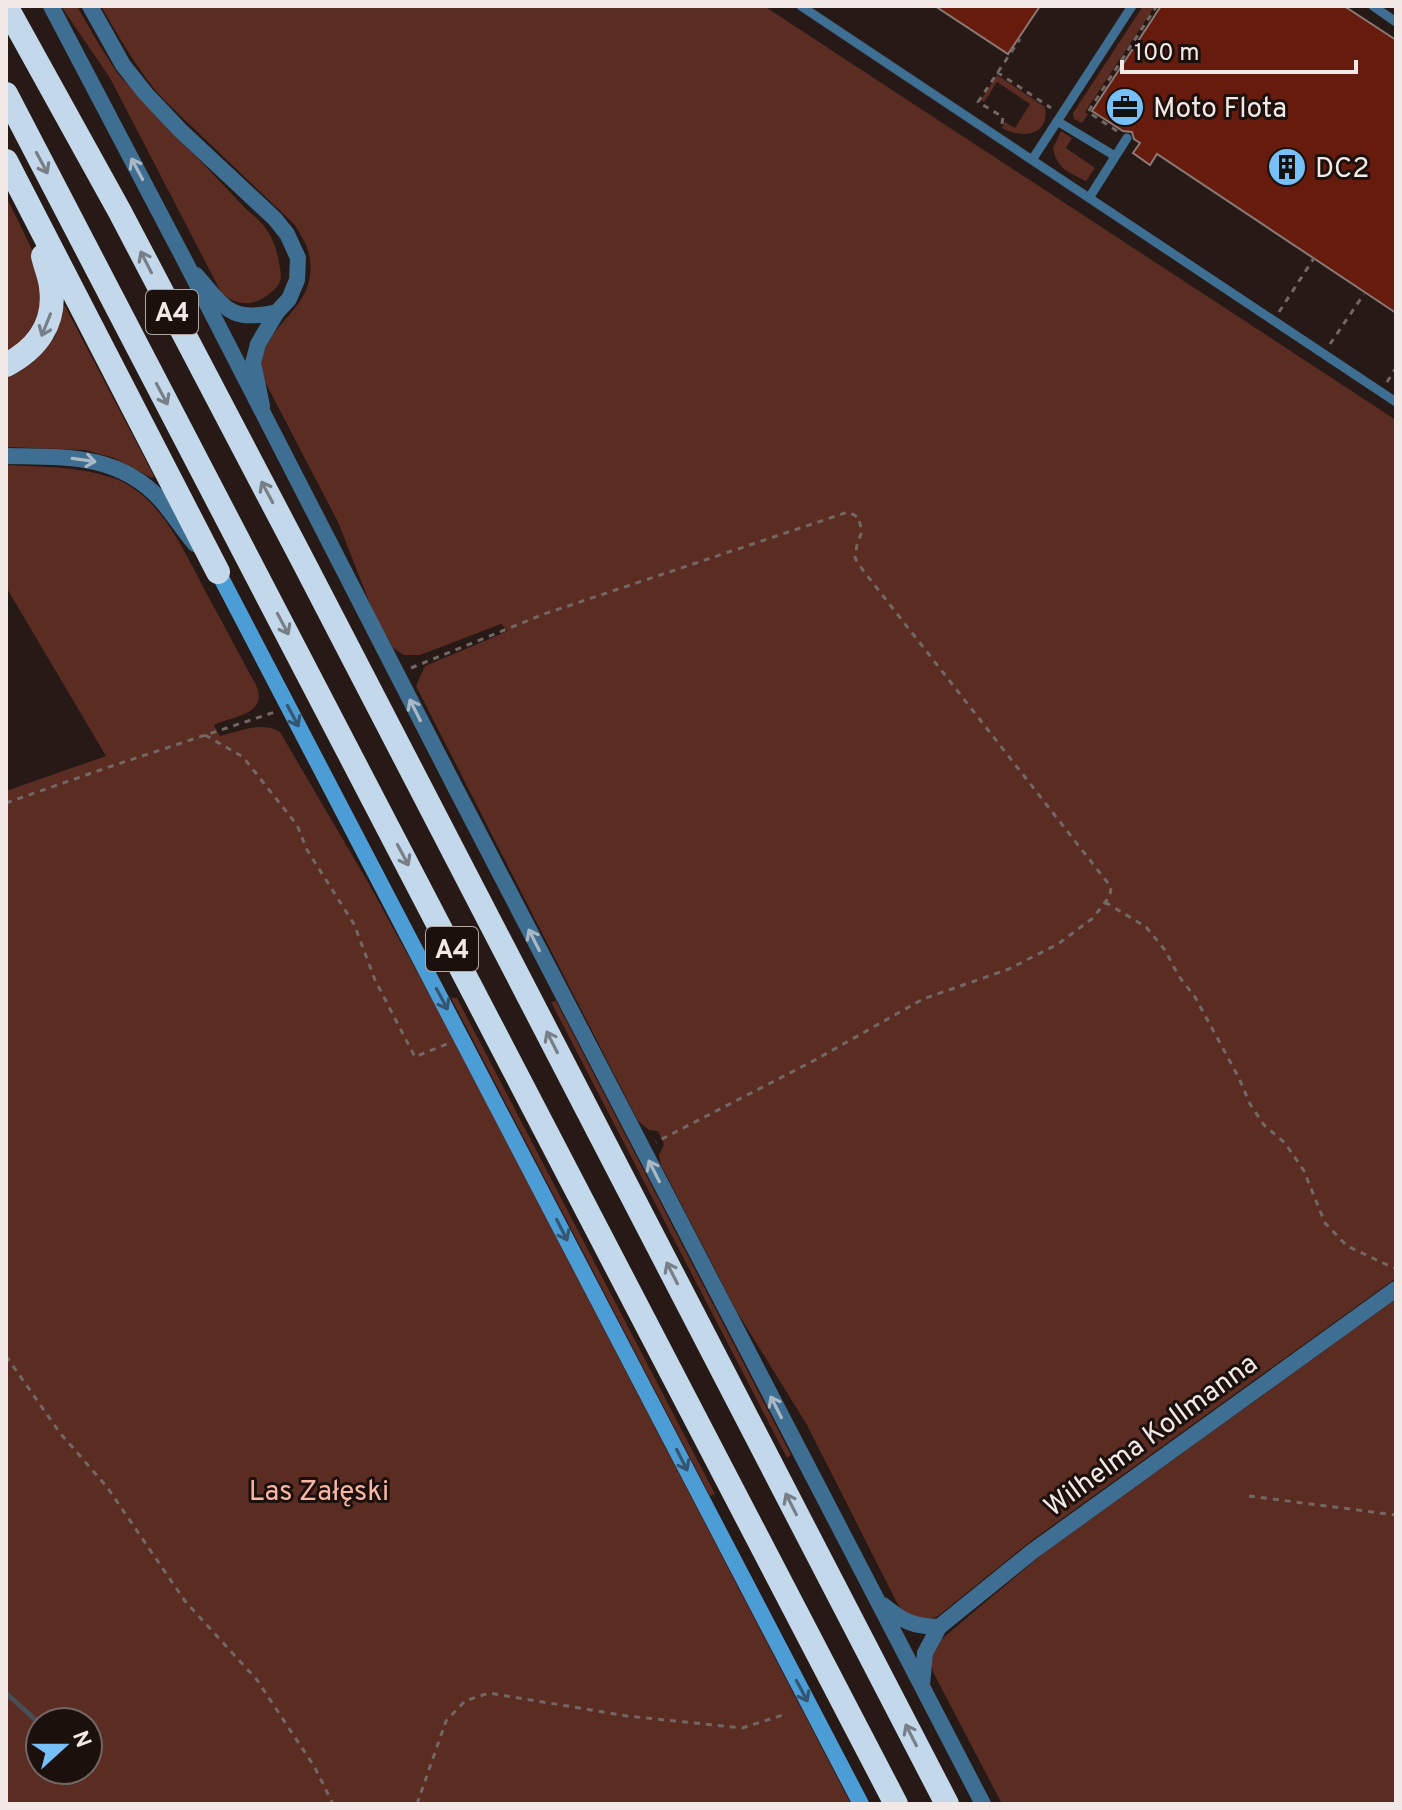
<svg xmlns="http://www.w3.org/2000/svg" width="1402" height="1810" font-family="Overpass,sans-serif">
	<style>
		.green { fill: #5b2c22; fill-rule: evenodd }
		.lines { fill: none; stroke-linecap: round; stroke-linejoin: round }
		.stream { stroke: #494d56; stroke-width: 5 }
		.building { fill: #661b0c; stroke: #897975; stroke-width: 2 }
		.path { stroke: #736764; stroke-width: 3; stroke-dasharray: 6 6; stroke-linecap: butt }
		.service { stroke: #3e6e91; stroke-width: 9 }
		.minor { stroke: #3e6e91; stroke-width: 16 }
		.tertiary { stroke: #3e6e91; stroke-width: 16 }
		.secondary { stroke: #4c9dd6; stroke-width: 16 }
		.motorway { stroke: #c3d9eb; stroke-width: 24 }
		.oneway { stroke: #787f87 }
		.oneway2 { stroke: #aab7c4 }
		.oneway3 { stroke: #345672 }
		.labels { text-anchor: middle; stroke-width: 6; stroke-linejoin: round; paint-order: stroke }
		.shield { fill: #1c100d; stroke: #b2a7a5; stroke-width: 2 }
		.shield-label { font-size: 26px; font-weight: bold; fill: #f2e8e6 }
		.poi-label { font-size: 28px; fill: #f2e8e6; stroke: #1c100d; text-anchor: start }
		.street-label { font-size: 28px; fill: #f2e8e6; stroke: #1c100d }
		.park-label { font-size: 28px; fill: #fab5a5; stroke: #1c100d }
	</style>
	<rect width="100%" height="100%" fill="#261916"/>
	<path class="green" d="M61 6H77L98 43 118 74 248 211C266 224 276 241 279 263 280 268 282 276 280 281 278 287 273 291 268 295 252 307 237 305 222 294L110 78Z
		M101 6H764L1396 420V1278L1031 1541 938 1616C930 1620 926 1619 917 1618 901 1615 897 1602 890 1589L807 1425 737 1312 661 1165 659 1155 664 1144 658 1131 649 1130 638 1121 416 686 425 666 508 631 501 624 420 655H404L393 648 374 614 338 522 262 376C255 322 321 314 309 254 307 244 300 234 295 225L164 100C138 71 120 39 101 6Z
		M1143 6H1149L1153 9 1085 112 1088 114 1082 123 1074 119 1073 113Z
		M997 75 1045 107C1050 136 1022 139 1002 128L1005 122 1015 128 1030 104 997 82 984 102 981 100Z
		M1061 131 1072 138 1066 148 1095 168 1086 181C1068 172 1057 169 1053 148Z
		M6 196 40 266 43 303 30 334 6 356Z
		M63 306H65L154 476 152 478 114 458 85 450 6 447V376L32 363 55 337Z
		M6 465C43 467 80 466 116 479 163 497 187 558 209 598 225 627 240 656 256 685 269 715 233 716 214 725L220 736C240 731 262 721 280 732L369 884 434 1003 851 1804H6V791L106 756 6 587ZM40 1722H88V1770H40Z
		M451 998H457L715 1494 710 1496Z
		M556 1001 791 1455 787 1458 551 1002Z
		M1396 1299V1804H1002L933 1672 930 1659 937 1643 1041 1555Z"/>
	<g class="lines">
		<path class="stream" d="M6 1693 40 1724"/>
	</g>
	<path class="building" d="M935 6H1040L1008 54Z
		M1161 6H1344L1396 40V313L1157 154 1150 165 1133 153 1140 143 1134 139 1132 132 1123 131 1092 111Z"/>
	<g class="lines">
		<path class="path" d="M997 72 1051 108
			M1002 124 1003 117 978 102 1020 39
			M1117 131 1088 112 1156 7 1154 6
			M1279 312 1314 258
			M1330 344 1364 294
			M1387 382 1396 368
			M411 668 544 614 848 512 858 517 862 531 857 545 855 558 862 569 1111 887 1110 896 1093 918 1058 944 1009 969 923 999 815 1060 656 1142
			M205 735 243 757 297 825 307 850 354 924 375 980 415 1057 447 1044
			M6 803 106 768 275 712
			M1105 902 1146 927 1165 950 1178 975 1195 997 1239 1078 1250 1104 1264 1125 1285 1143 1304 1171 1325 1223 1347 1246 1396 1269
			M6 1356 60 1433 107 1487 185 1601 257 1680 314 1766 333 1804
			M1249 1496 1396 1515
			M417 1804 446 1721 465 1701 489 1693 627 1716 742 1728 783 1715"/>
		<path class="service" d="M801 6 1032 160 1132 6
			M1373 6 1396 22
			M1057 121 1115 156
			M1032 160 1396 402
			M1089 198 1127 138"/>
		<path class="minor" d="M90 6 123 65 146 94 180 130 275 219 287 234 293 247 298 258 297 280 289 299 277 312 258 344 253 363 262 406
			M196 275C225 308 230 323 277 312"/>
		<path class="tertiary" d="M51 6 186 263 456 789 983 1804
			M6 456C64 457 118 453 161 500 173 514 183 530 195 544
			M883 1605C904 1622 912 1626 939 1627
			M922 1685 925 1653 939 1627 1033 1551 1396 1289"/>
		<path class="secondary" d="M218 572 861 1804"/>
		<path class="motorway" d="M6 6 120 212 303 561 947 1804
			M6 94 896 1804
			M6 161 218 572
			M6 365C37 349 56 323 51 287 50 276 45 266 43 256"/>
	</g>
	<defs><path id="oneway-shaft" d="M-6 0H5M1.5-3L5.5 0L1.5 3" fill="none" stroke-width="1.6" stroke-linecap="round" stroke-linejoin="round" transform="scale(2)"/></defs>
	<g class="oneway">
		<use href="#oneway-shaft" transform="translate(42 163) rotate(62)"/>
		<use href="#oneway-shaft" transform="translate(146 262) rotate(-117)"/>
		<use href="#oneway-shaft" transform="translate(46 325) rotate(112)"/>
		<use href="#oneway-shaft" transform="translate(162 394) rotate(62)"/>
		<use href="#oneway-shaft" transform="translate(267 492) rotate(-118)"/>
		<use href="#oneway-shaft" transform="translate(283 624) rotate(62)"/>
		<use href="#oneway-shaft" transform="translate(403 855) rotate(62)"/>
		<use href="#oneway-shaft" transform="translate(552 1042) rotate(-117)"/>
		<use href="#oneway-shaft" transform="translate(672 1273) rotate(-117)"/>
		<use href="#oneway-shaft" transform="translate(791 1504) rotate(-117)"/>
		<use href="#oneway-shaft" transform="translate(911 1735) rotate(-117)"/>
	</g>
	<g class="oneway2">
		<use href="#oneway-shaft" transform="translate(137 169) rotate(-118)"/>
		<use href="#oneway-shaft" transform="translate(84 460) rotate(8)"/>
		<use href="#oneway-shaft" transform="translate(415 710) rotate(-117)"/>
		<use href="#oneway-shaft" transform="translate(534 940) rotate(-117)"/>
		<use href="#oneway-shaft" transform="translate(654 1171) rotate(-117)"/>
		<use href="#oneway-shaft" transform="translate(776 1407) rotate(-117)"/>
	</g>
	<g class="oneway3">
		<use href="#oneway-shaft" transform="translate(293 716) rotate(62)"/>
		<use href="#oneway-shaft" transform="translate(442 999) rotate(62)"/>
		<use href="#oneway-shaft" transform="translate(562 1230) rotate(63)"/>
		<use href="#oneway-shaft" transform="translate(682 1460) rotate(63)"/>
		<use href="#oneway-shaft" transform="translate(802 1691) rotate(62)"/>
	</g>
	<defs>
		<g id="office-disc" transform="scale(2)"><circle r="9.5" fill="#76c0f7" stroke="#1c100d"/><path d="M-6-3h4V-5.5h4V-3h4V5H-6ZM-1-4.5V-3h2v-1.5ZM-6 0V1H6V0Z" fill="#111"/></g>
		<g id="building-disc" transform="scale(2)"><circle r="9.5" fill="#76c0f7" stroke="#1c100d"/><path d="M-4-6H4V6H1V3H-1V6H-4ZM-2.5-4.3h1.7v1.8h-1.7ZM.8-4.3h1.7v1.8H.8ZM-2.5-1h1.7V.8h-1.7ZM.8-1h1.7V.8H.8Z" fill="#111"/></g>
	</defs>
	<g fill-rule="evenodd">
		<use href="#office-disc" x="1125" y="107"/>
		<use href="#building-disc" x="1287" y="167"/>
	</g>
	<g class="labels">
		<g class="shield">
			<rect x="146" y="290" width="52" height="44" rx="6"/>
			<rect x="426" y="927" width="52" height="44" rx="6"/>
		</g>
		<g class="shield-label">
			<text x="172" y="321">A4</text>
			<text x="452" y="958">A4</text>
		</g>
		<g class="poi-label">
			<text x="1153" y="117">Moto Flota</text>
			<text x="1315" y="177">DC2</text>
		</g>
		<g class="street-label">
			<text transform="translate(1150 1434) rotate(-36)" y="10">Wilhelma Kollmanna</text>
		</g>
		<g class="park-label">
			<text x="319" y="1500">Las Załęski</text>
		</g>
	</g>
	<rect width="1402" height="1810" fill="none" stroke="#f2e8e6" stroke-width="16"/>
	<g transform="translate(64 1746) rotate(69)"><circle r="38" fill="#1c100d" stroke="#726664" stroke-width="2"/>
	<path d="M0-6L14 30L0 20L-14 30Z" fill="#76c0f7"/>
	<text y="-12" font-size="22" font-weight="bold" text-anchor="middle" fill="#f2e8e6">N</text>
	</g>
	<path d="M1122 60v12h234v-12" fill="none" stroke="#f2e8e6" stroke-width="4"/>
	<text x="1134" y="60" font-size="24" fill="#f2e8e6" stroke="#1c100d" stroke-width="6" paint-order="stroke">100 m</text>
</svg>
